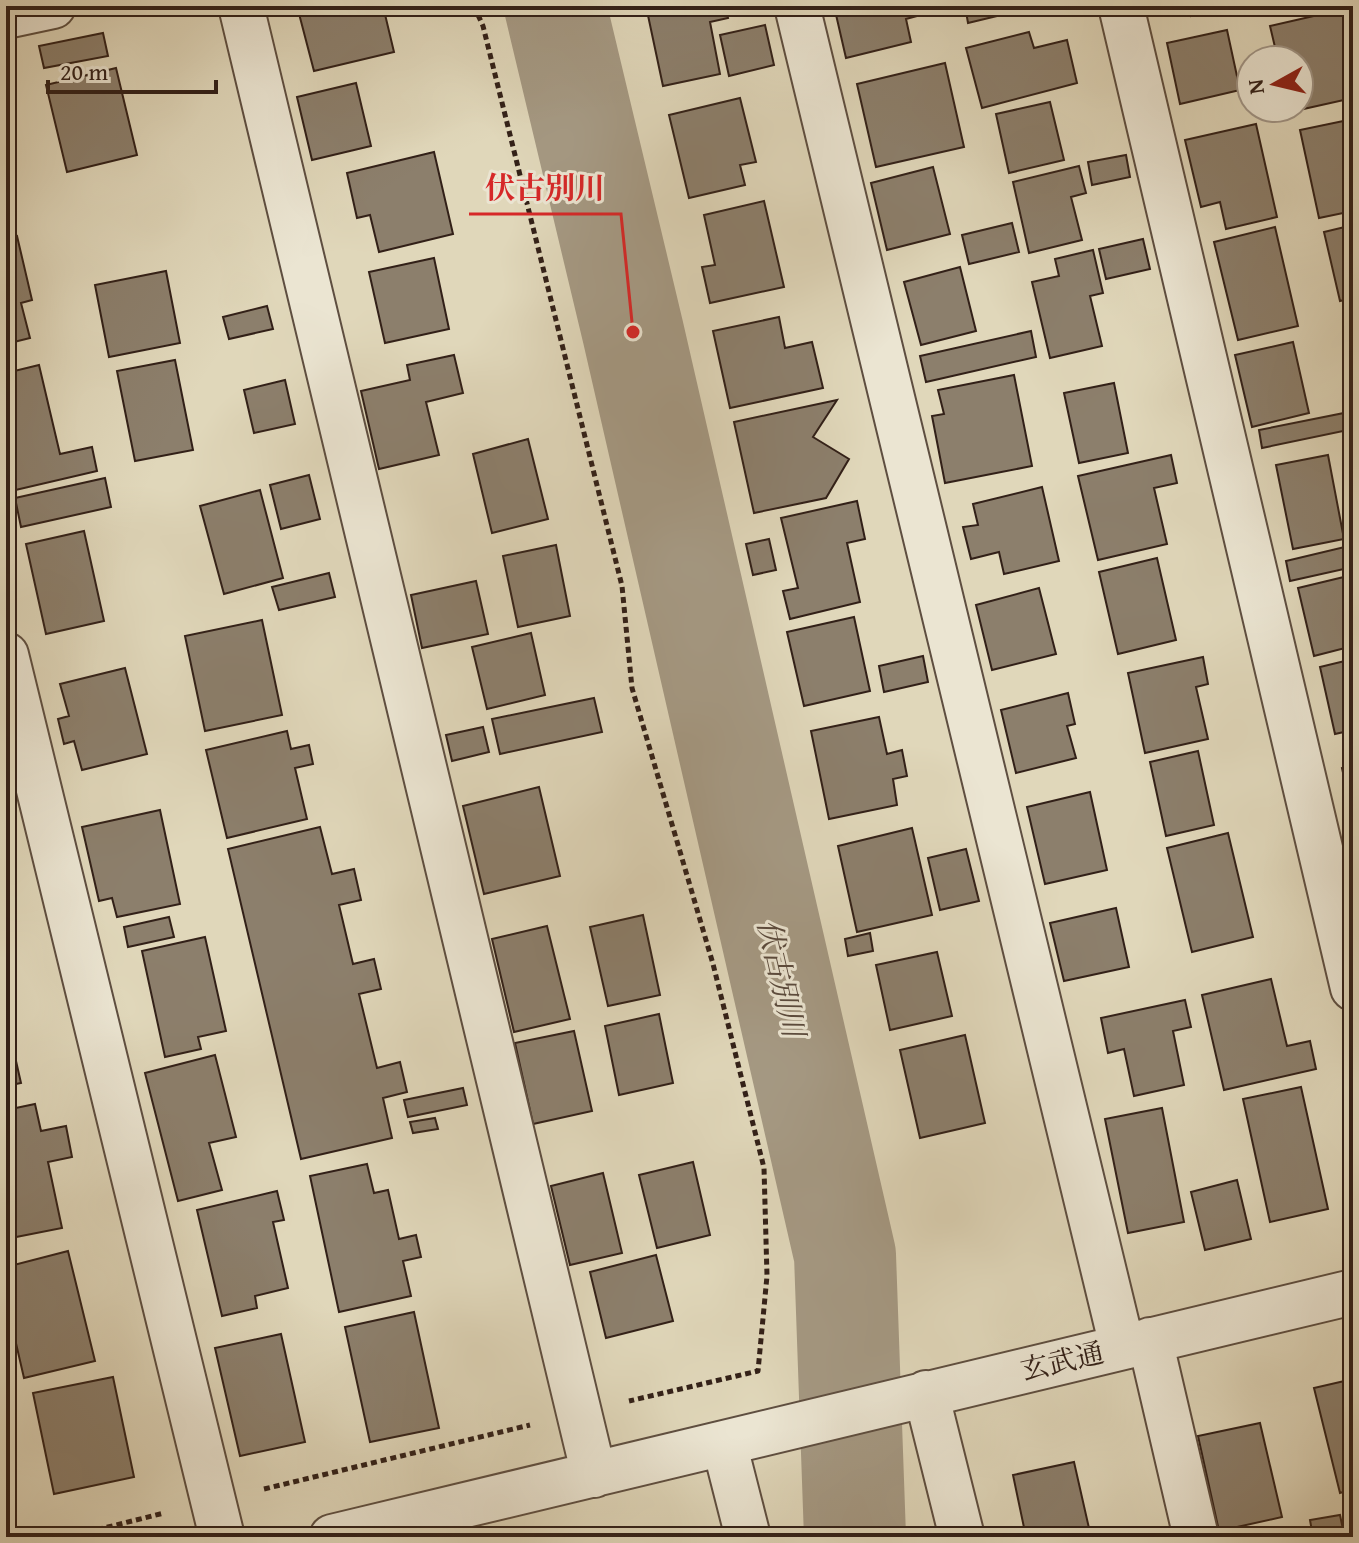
<svg xmlns="http://www.w3.org/2000/svg" width="1359" height="1543" font-family="'Gentium Book Plus','Noto Serif JP',serif">
	<style>
		.lines { fill: none; stroke-linecap: round; stroke-linejoin: round }
		.river { stroke: #a59983; stroke-width: 102 }
		.building { fill: #8c7f6c; stroke: #322018; stroke-width: 2 }
		.minor-casing { stroke: #5e4e40; stroke-width: 48 }
		.path { stroke: #322018; stroke-width: 5; stroke-dasharray: 6 4; stroke-linecap: butt }
		.minor { stroke: #ebe5d2; stroke-width: 44 }
		.labels { text-anchor: middle; stroke-width: 6; stroke-linejoin: round; paint-order: stroke }
		.street-label { font-size: 28px; fill: #322018; stroke: #ebe5d2 }
		.water-label { font-size: 30px; font-style: italic; fill: #5a4a3d; stroke: #ebe5d2 }
		.leader { fill: none; stroke: #d62828; stroke-width: 3 }
		.callout-dot { fill: #d62828; stroke: #ebe5d2; stroke-width: 3 }
		.callout-label { font-size: 30px; text-anchor: middle; font-weight: bold; fill: #d62828; stroke: #ebe5d2; stroke-width: 6; stroke-linejoin: round; paint-order: stroke }
	</style>
	<rect width="100%" height="100%" fill="#e0d7ba"/>
	<filter id="stains"><feTurbulence type="fractalNoise" baseFrequency=".0025" numOctaves="4"/><feColorMatrix values="0 0 0 0 .2 0 0 0 0 .09 0 0 0 0 .02 0 0 0 .5 -.17"/></filter>
	<radialGradient id="worn" r=".72"><stop offset=".6" stop-color="#630" stop-opacity="0"/><stop offset="1" stop-color="#630" stop-opacity=".3"/></radialGradient>
	<g class="lines">
		<path class="river" d="M555 6 633 332 845 1255 855 1537"/>
	</g>
	<path class="building" d="M297 6H383L394 52 314 71Z
		M646 6H725L728 18 710 22 720 74 663 86Z
		M834 6H915L917 16 906 19 911 42 846 58Z
		M965 6H1025L1026 9 968 23Z
		M1189 6H1244L1191 16Z
		M1353 7V98L1290 112 1289 108H1299V60H1278L1270 26Z
		M765 25 774 65 729 76 720 35Z
		M1227 30 1240 90 1180 104 1167 43Z
		M1029 32 1034 48 1067 40 1077 83 982 108 966 48Z
		M103 33 108 56 44 68 39 46Z
		M945 63 964 147 876 167 857 84Z
		M116 68 137 155 67 172 46 85Z
		M356 83 371 146 312 160 297 97Z
		M740 98 756 162 740 165 745 185 689 198 669 115Z
		M1050 102 1064 160 1009 173 996 114Z
		M1353 119V211L1319 218 1300 130Z
		M1256 124 1277 217 1226 229 1220 202 1201 207 1185 140Z
		M434 152 453 234 379 252 370 215 357 218 347 173Z
		M1126 155 1130 177 1092 185 1088 162Z
		M1079 166 1086 193 1071 197 1082 240 1029 253 1013 182Z
		M933 167 950 234 887 250 871 183Z
		M764 201 784 287 710 303 702 267 715 265 704 215Z
		M1012 223 1019 252 969 264 962 235Z
		M1353 225V298L1340 301 1324 232Z
		M1275 227 1298 326 1238 340 1214 242Z
		M17 236 32 300 21 303 30 338 6 344V238Z
		M1143 239 1150 269 1106 279 1099 249Z
		M1093 250 1103 293 1090 296 1102 346 1050 358 1032 282 1059 276 1055 259Z
		M434 258 449 329 385 343 369 272Z
		M960 267 976 331 921 345 904 282Z
		M166 271 180 343 109 357 95 285Z
		M267 306 273 329 229 339 223 317Z
		M779 317 785 348 812 342 823 388 730 408 713 331Z
		M1353 330V358L1346 331Z
		M1031 331 1036 357 926 382 920 356Z
		M1293 342 1309 413 1252 427 1235 355Z
		M454 355 463 393 426 402 439 455 379 469 361 391 410 380 407 365Z
		M175 360 193 450 135 461 117 371Z
		M39 365 60 454 92 447 97 471 7 492 6 373Z
		M1014 375 1032 466 945 483 932 416 944 414 938 390Z
		M285 380 295 424 254 433 244 390Z
		M1114 383 1128 453 1079 463 1064 393Z
		M837 400 813 437 849 459 826 498 754 513 734 422Z
		M1344 413 1348 430 1262 448 1259 430Z
		M528 439 548 519 492 533 473 454Z
		M1171 455 1177 483 1154 488 1167 544 1098 560 1078 476Z
		M1328 455 1344 539 1293 549 1276 465Z
		M309 475 320 519 281 529 270 485Z
		M105 478 111 507 21 527 15 498Z
		M1042 487 1059 561 1004 574 999 552 971 559 963 527 978 525 973 504Z
		M260 490 283 578 224 594 200 506Z
		M857 501 865 539 847 543 860 602 790 619 783 591 798 588 781 518Z
		M84 531 104 621 46 634 26 544Z
		M769 539 776 570 753 575 746 544Z
		M556 545 570 616 518 627 503 556Z
		M1353 545V567L1290 581 1286 561Z
		M1157 558 1176 640 1118 654 1099 572Z
		M329 573 335 597 279 610 272 587Z
		M1348 576 1353 595V646L1314 656 1298 588Z
		M476 581 488 634 422 648 411 595Z
		M1039 588 1056 654 992 670 976 605Z
		M854 617 870 691 804 706 787 632Z
		M262 620 282 715 205 731 185 636Z
		M531 633 545 695 487 709 472 647Z
		M923 656 928 682 884 692 879 666Z
		M1203 657 1208 684 1196 687 1208 739 1145 753 1128 673Z
		M1353 659V730L1335 734 1320 667Z
		M125 668 147 754 82 770 74 741 64 744 58 719 69 716 60 684Z
		M1068 693 1075 724 1067 726 1076 758 1016 773 1001 710Z
		M594 698 602 732 500 754 492 719Z
		M879 717 887 754 902 750 907 776 893 779 897 805 829 819 811 731Z
		M483 727 489 752 452 761 446 735Z
		M287 731 291 749 309 745 313 764 295 768 307 819 227 838 206 750Z
		M1198 751 1214 825 1166 836 1150 762Z
		M1353 766V819L1342 768Z
		M539 787 560 876 484 894 463 806Z
		M1090 792 1107 870 1045 884 1027 807Z
		M160 810 180 904 117 917 112 898 99 901 82 827Z
		M320 827 332 874 354 869 361 900 339 905 353 964 374 959 381 989 359 994 377 1068 400 1062 407 1092 383 1098 392 1138 301 1159 228 849Z
		M912 828 932 915 857 932 838 846Z
		M1228 833 1253 937 1192 952 1167 848Z
		M966 849 979 901 940 910 928 858Z
		M1116 908 1129 967 1064 981 1050 923Z
		M643 915 660 995 608 1006 590 927Z
		M169 917 174 937 128 947 124 927Z
		M547 926 570 1019 514 1032 492 939Z
		M870 933 873 951 848 956 845 939Z
		M205 937 226 1031 198 1037 201 1049 165 1057 142 951Z
		M937 952 952 1016 890 1030 876 965Z
		M1271 979 1287 1046 1310 1041 1316 1069 1224 1090 1202 995Z
		M1185 1000 1191 1027 1173 1031 1184 1085 1134 1096 1124 1049 1108 1053 1101 1018Z
		M659 1014 673 1083 619 1095 605 1026Z
		M6 1017 21 1083 6 1086Z
		M574 1031 592 1111 533 1124 515 1043Z
		M965 1035 985 1123 920 1138 900 1050Z
		M215 1055 236 1137 209 1143 222 1190 178 1201 145 1073Z
		M1301 1087 1328 1209 1270 1222 1243 1099Z
		M463 1088 467 1105 408 1117 404 1100Z
		M35 1104 41 1131 66 1126 72 1157 48 1162 62 1228 6 1239V1110Z
		M1162 1108 1184 1222 1128 1233 1105 1119Z
		M435 1118 438 1129 413 1133 410 1122Z
		M693 1162 710 1235 657 1248 639 1175Z
		M367 1164 374 1193 388 1190 399 1239 416 1235 421 1257 403 1261 411 1296 339 1312 310 1176Z
		M603 1173 622 1253 570 1265 551 1186Z
		M1237 1180 1251 1239 1205 1250 1191 1192Z
		M277 1191 284 1220 273 1222 288 1288 255 1296 257 1308 222 1316 197 1210Z
		M68 1251 95 1361 24 1378 6 1300V1267Z
		M656 1255 673 1321 606 1338 590 1272Z
		M414 1312 439 1428 370 1442 345 1327Z
		M281 1334 305 1442 240 1456 215 1348Z
		M113 1377 134 1477 54 1494 33 1393Z
		M1353 1379V1489L1340 1493 1314 1388Z
		M1260 1423 1282 1517 1219 1531 1198 1436Z
		M1074 1462 1091 1537H1026L1013 1475Z
		M1340 1515 1344 1534 1326 1537H1313L1310 1520Z
		M1280 1529 1282 1537H1244Z"/>
	<g class="lines">
		<g class="minor-casing">
			<path id="minor" d="M241 6 594 1475
				M797 6 1122 1346
				M1121 6 1353 988
				M6 16 53 6
				M6 655 222 1537
				M1150 1340 1196 1537
				M926 1393 962 1537
				M724 1443 748 1537
				M332 1537 1353 1292"/>
		</g>
		<path class="path" d="M474 6 483 26 622 586 632 688 713 964 764 1168 767 1276 758 1371 629 1401
			M264 1489 530 1425
			M68 1537 164 1513"/>
		<use href="#minor" class="minor"/>
	</g>
	<g class="labels">
		<g class="street-label">
			<text transform="translate(1062 1361) rotate(-13)" y="10">玄武通</text>
		</g>
		<g class="water-label">
			<text transform="translate(781 978) rotate(77)" y="10">伏古別川</text>
		</g>
	</g>
	<path class="leader" d="M633 332L621 214H469"/>
	<circle class="callout-dot" cx="633" cy="332" r="8"/>
	<g class="callout-label">
		<text x="545" y="198">伏古別川</text>
	</g>
	<rect width="1359" height="1543" fill="none" stroke="#e0d7ba" stroke-width="32"/>
	<rect x="8" y="8" width="1343" height="1527" fill="none" stroke="#322018" stroke-width="4"/>
	<rect x="16" y="16" width="1327" height="1511" fill="none" stroke="#322018" stroke-width="2"/>
	<g transform="translate(1275 84) rotate(262)"><circle r="38" fill="#ebe5d2" stroke="#a19688" stroke-width="2"/>
	<path d="M0-6L14 30L0 20L-14 30Z" fill="#8f2418"/>
	<text y="-12" font-size="22" font-weight="bold" text-anchor="middle" fill="#322018">N</text>
	</g>
	<path d="M48 80v12h168v-12" fill="none" stroke="#322018" stroke-width="4"/>
	<text x="60" y="80" font-size="24" fill="#322018" stroke="#ebe5d2" stroke-width="6" paint-order="stroke">20 m</text>
	<rect width="100%" height="100%" filter="url(#stains)"/>
	<rect width="100%" height="100%" fill="url(#worn)"/>
</svg>
